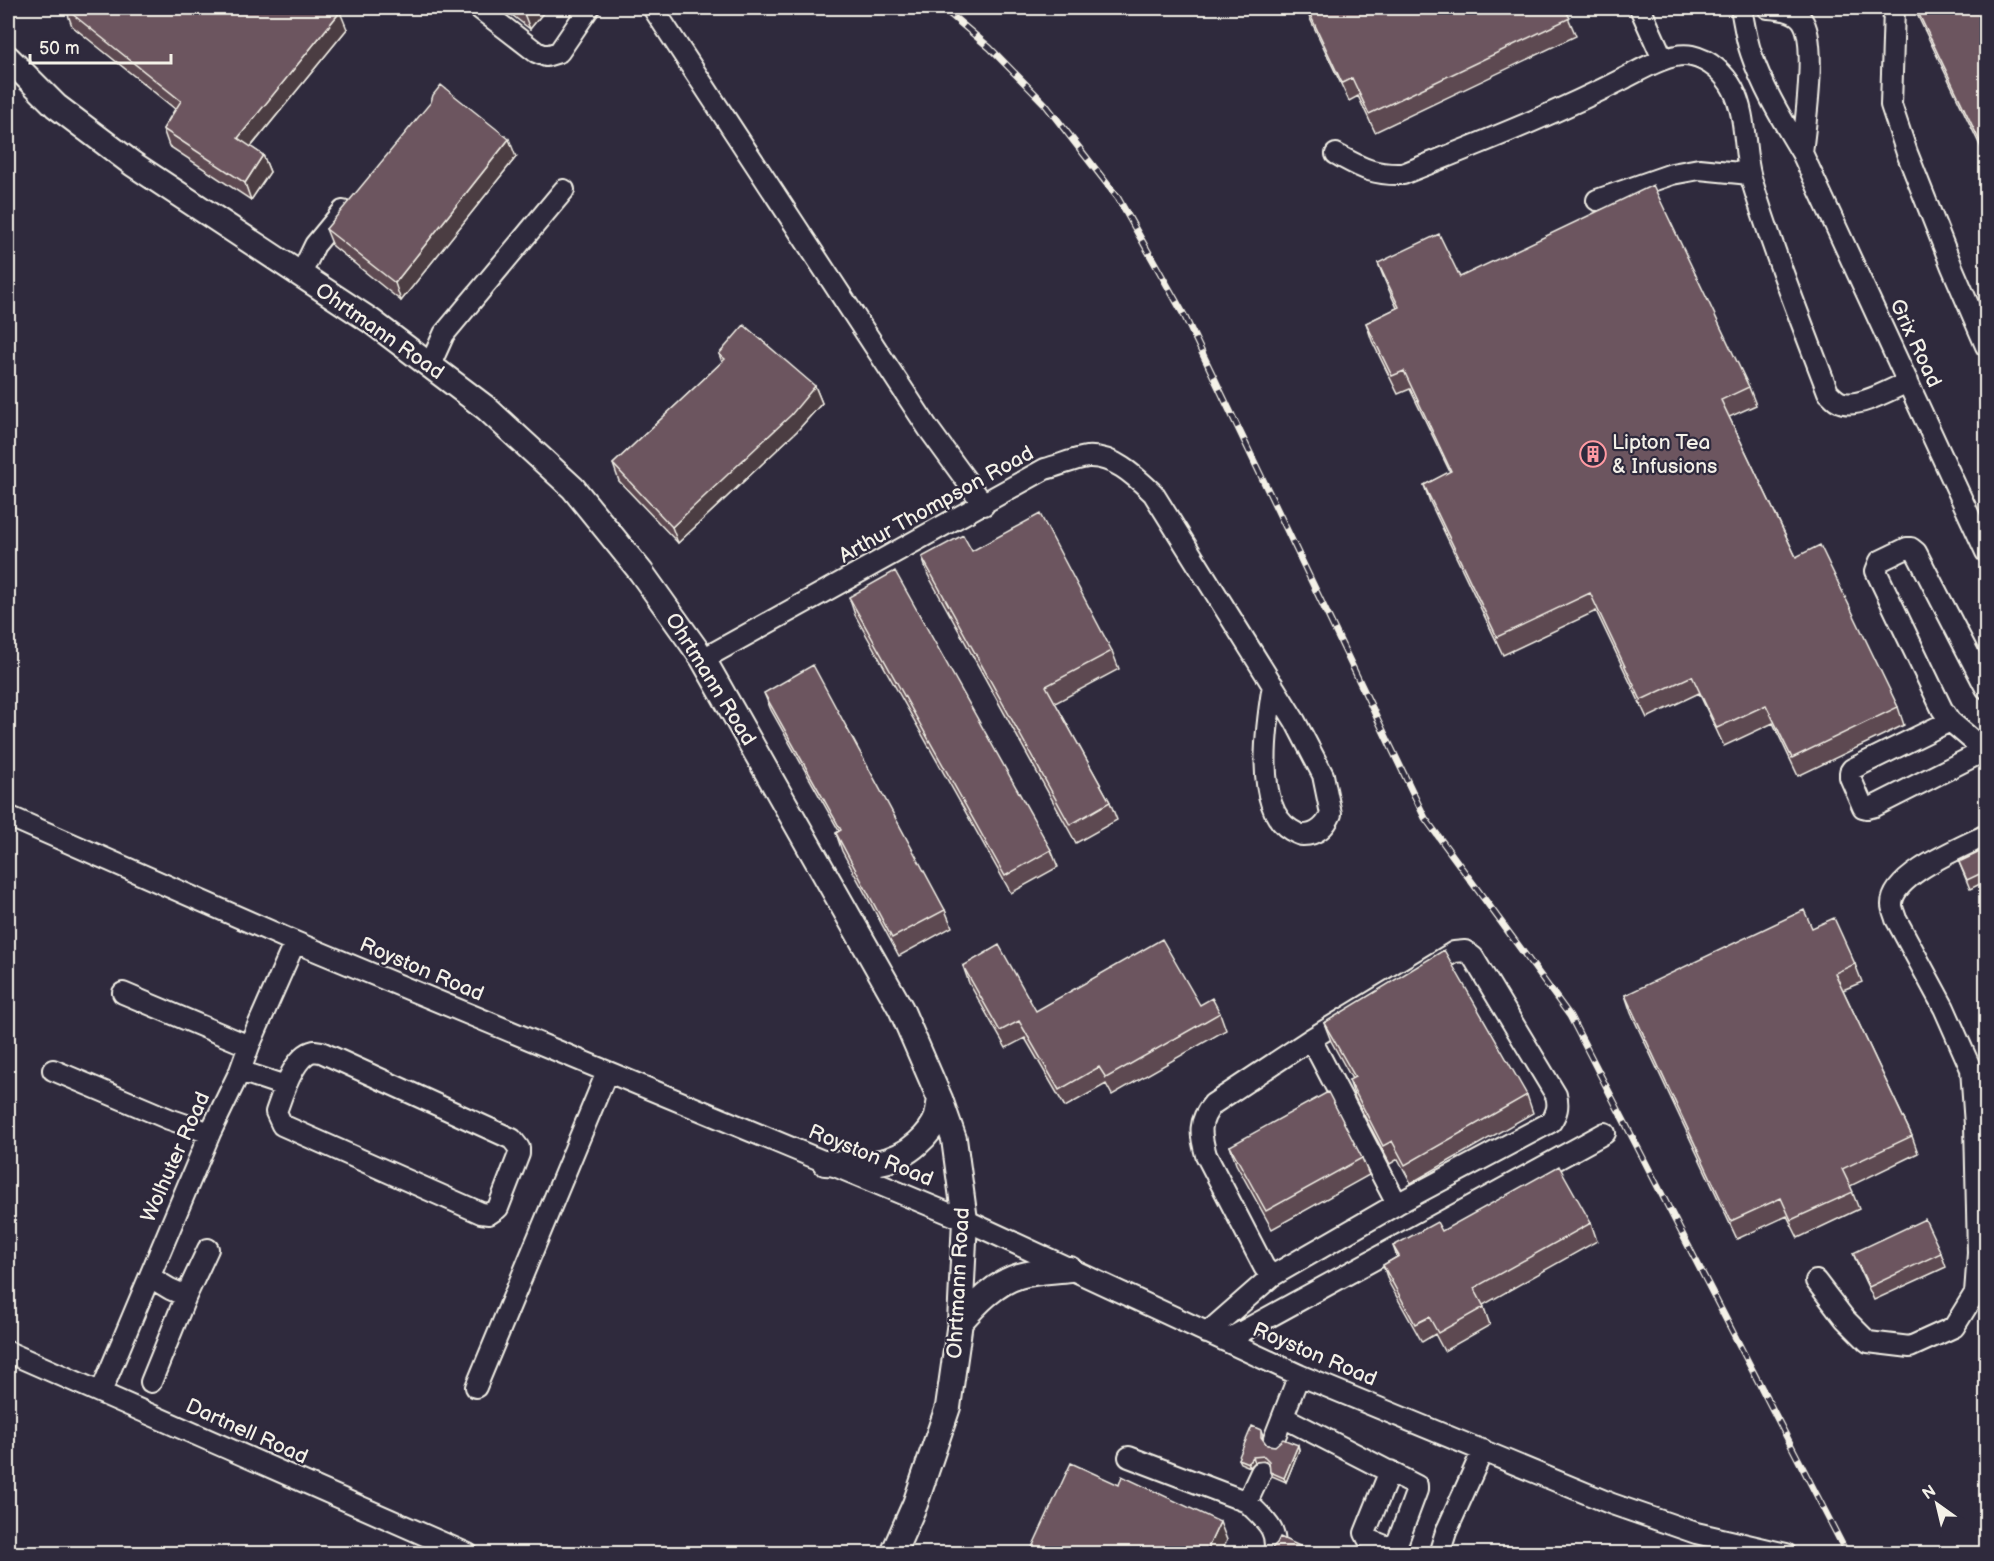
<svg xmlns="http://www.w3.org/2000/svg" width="1994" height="1561" font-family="'Balsamiq Sans',sans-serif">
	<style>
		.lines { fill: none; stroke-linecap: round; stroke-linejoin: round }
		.minor-casing { stroke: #f4f1e8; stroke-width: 24 }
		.major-casing { stroke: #f4f1e8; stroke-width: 28 }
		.minor { stroke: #2f2a3d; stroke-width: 20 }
		.major { stroke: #2f2a3d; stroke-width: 24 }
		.rail-casing { stroke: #f4f1e8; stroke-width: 7 }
		.rail { stroke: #2f2a3d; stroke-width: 4.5; stroke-dasharray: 14; stroke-linecap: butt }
		.wall { fill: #5d4951; stroke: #f4f1e8; stroke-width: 1.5 }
		.shaded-wall { fill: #4c3c42; stroke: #f4f1e8; stroke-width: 1.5 }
		.building { fill: #6c555e; stroke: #f4f1e8; stroke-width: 1.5 }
		.labels { text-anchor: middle; stroke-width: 4.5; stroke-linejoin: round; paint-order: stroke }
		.street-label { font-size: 21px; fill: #f4f1e8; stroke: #2f2a3d }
		.poi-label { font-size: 21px; fill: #f4f1e8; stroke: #2f2a3d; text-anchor: start }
	</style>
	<rect width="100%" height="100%" fill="#2f2a3d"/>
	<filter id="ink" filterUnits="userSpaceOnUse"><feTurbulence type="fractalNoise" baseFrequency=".0167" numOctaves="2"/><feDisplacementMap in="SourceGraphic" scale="12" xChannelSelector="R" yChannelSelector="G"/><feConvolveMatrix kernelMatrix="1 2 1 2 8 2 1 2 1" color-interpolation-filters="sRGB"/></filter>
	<g filter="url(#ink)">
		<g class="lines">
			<g class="minor-casing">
				<path id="minor" d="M479 8 536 52 546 56 559 52 589 8
					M653 8 928 428 984 505
					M1640 8 1663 59
					M1741 8C1744 23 1746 39 1751 53 1763 89 1783 121 1802 153L1986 552
					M1768 8C1780 9 1795 10 1802 20 1818 41 1805 125 1802 153
					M1894 8 1891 105 1907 153 1952 267 1986 346
					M1336 154C1362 168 1372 175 1403 174 1478 144 1553 115 1625 78 1642 69 1672 51 1692 56 1710 60 1725 74 1733 89 1747 116 1743 150 1751 178 1773 251 1801 321 1828 392 1833 397 1837 402 1844 403 1861 407 1891 389 1908 382
					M1597 200 1672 174 1699 169 1750 174
					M300 276 315 245 343 211
					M430 365 444 334 564 190
					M703 659 1045 469C1058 466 1073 459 1087 457 1114 455 1136 477 1153 493L1295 721 1323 775 1331 814C1326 826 1317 835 1303 835 1298 835 1295 832 1291 830 1253 808 1267 722 1273 685
					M1950 721 1852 769 1850 772V777L1863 807 1867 808 1875 806 1986 750
					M1984 750 1950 721 1942 709 1876 571 1880 561 1907 548H1911L1916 552 1986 688
					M8 816 295 942 965 1220 1299 1375 1612 1504 1696 1533 1786 1554
					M1465 951 1473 957 1556 1095C1559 1106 1557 1113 1551 1122L1397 1204 1272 1276 1264 1267 1206 1155C1200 1134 1198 1121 1213 1104L1311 1039 1454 952Z
					M123 993 249 1046
					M1311 1039 1397 1204
					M314 1051 321 1052 512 1139 519 1148V1154L498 1208 489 1214 481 1213 282 1125 276 1112C282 1095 294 1055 314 1051Z
					M53 1070 169 1119 210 1133
					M240 1071 285 1086
					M150 1277 170 1289 186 1296 208 1249
					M1816 1281 1845 1319 1868 1342 1910 1347 1954 1327 1975 1293 1978 1253 1975 1125 1971 1069 1944 1008 1896 919C1895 915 1892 909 1892 905 1891 875 1963 847 1986 835
					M1207 1333 1272 1276
					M1225 1341 1605 1133
					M8 1352 468 1554
					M151 1382 186 1296
					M476 1387 607 1072
					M101 1392 210 1133 240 1071 249 1046 295 942
					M1283 1417 1417 1486V1490L1398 1541 1390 1548 1368 1539 1365 1533 1390 1471
					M1274 1439 1299 1375
					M1129 1457 1247 1502 1261 1472
					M1247 1502C1264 1520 1279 1528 1274 1554
					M1439 1554 1446 1532 1483 1450"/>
			</g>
			<g class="major-casing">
				<path id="major" d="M8 58 56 106 133 164 371 321 486 408 573 488 641 572 703 659 901 1009 940 1099 954 1139 965 1220 960 1322 948 1407 915 1504 893 1554
					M825 1163C859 1165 891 1168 918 1143 926 1136 933 1128 937 1117 938 1111 939 1105 940 1099
					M960 1322C976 1304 995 1283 1019 1276 1035 1271 1054 1271 1070 1269"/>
			</g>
			<use href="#minor" class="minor"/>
			<use href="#major" class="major"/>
			<g class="rail-casing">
				<path id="rail" d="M943 8 990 48 1045 104 1118 198 1184 315 1425 818 1570 1016 1847 1554"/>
			</g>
			<use href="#rail" class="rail"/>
		</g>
		<path class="wall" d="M503 8H547L530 29Z
			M1305 8H1564L1576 36 1375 132 1358 96 1349 101Z
			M1914 8H1986V158Z
			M66 9 347 29 251 147 263 155 270 172 251 200 169 146 163 129 175 109 72 26Z
			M516 157 401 301 333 246 326 229Z
			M1378 263 1460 277 1749 387 1756 405 1729 417 1796 557 1898 707 1904 725 1798 776 1773 723 1724 746 1699 693 1647 718 1596 611 1503 655 1430 502 1424 485 1450 472 1410 389 1398 394 1372 341 1366 323 1397 308 1385 281Z
			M719 354 815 386 822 403 797 431 678 543 619 481 613 464 722 362Z
			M972 551 1112 651 1119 669 1055 703 1110 802 1117 820 1076 843 928 575 922 557Z
			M849 597 1051 850 1058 867 1011 893 855 615Z
			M764 693 945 910 952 927 899 956 842 851 836 833 839 831 771 710Z
			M1986 849V881L1970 889 1959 862Z
			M1812 928 1855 964 1862 982 1843 990 1912 1136 1918 1153 1850 1186 1859 1209 1798 1238 1787 1216 1737 1239 1631 1013 1625 995Z
			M963 966 1036 1011 1200 1005 1220 1013 1226 1030 1112 1095 1106 1084 1065 1107 1025 1038 1006 1048 969 983Z
			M1324 1023 1527 1095 1533 1113 1411 1183 1398 1159 1390 1164 1355 1098 1349 1080 1352 1079 1331 1041Z
			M1230 1146 1362 1158 1369 1175 1272 1229 1236 1164Z
			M1591 1223 1597 1241 1483 1305 1490 1325 1444 1351 1435 1334 1422 1342 1389 1283 1383 1265 1397 1257 1393 1246 1442 1231Z
			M1853 1253H1941L1946 1267 1874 1300 1858 1266Z
			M1261 1430 1263 1435 1262 1439 1267 1445 1275 1446 1298 1445 1299 1450 1286 1482 1272 1476 1270 1472V1465L1266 1461 1255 1462 1250 1467 1240 1463 1238 1459Z"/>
		<path class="shaded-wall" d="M526 8H547L530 29 523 11Z
			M340 12 347 29 244 155 238 138Z
			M509 139 516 157 401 301 395 283Z
			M263 155 270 172 251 200 245 183Z
			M815 386 822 403 797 431 678 543 672 527Z
			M1298 1445 1299 1450 1286 1482 1284 1478Z
			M1253 1457 1255 1462 1250 1467 1248 1463Z
			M1220 1522 1227 1540 1220 1554H1205Z"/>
		<path class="building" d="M67 8H335L340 12 238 138 263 155 245 183 163 129 181 101 66 9Z
			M519 8H526L523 11Z
			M1307 8H1564L1570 18 1369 114 1352 78 1342 83Z
			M1916 8H1986V154Z
			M441 85 509 139 395 283 326 229 431 102 433 95Z
			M1653 185 1749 387 1721 400 1796 557 1820 545 1898 707 1792 758 1766 705 1717 728 1692 676 1641 700 1590 593 1497 637 1424 485 1451 471 1404 371 1392 376 1366 323 1399 307 1378 263 1439 234 1460 277Z
			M744 325 815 386 791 415 672 527 613 464 725 359 719 354Z
			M1040 514 1112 651 1046 686 1110 802 1070 825 922 557 963 535 972 551Z
			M895 571 1051 850 1005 876 849 597Z
			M813 665 945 910 892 938 836 833 841 830 764 693Z
			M1986 849V871L1967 880 1959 862Z
			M1804 910 1812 928 1834 918 1855 964 1835 973 1912 1136 1842 1169 1853 1192 1791 1220 1781 1198 1731 1221 1625 995Z
			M1162 939 1200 1005 1212 998 1220 1013 1106 1078 1099 1067 1059 1090 1019 1021 1000 1031 963 966 999 945 1036 1011Z
			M1444 950 1527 1095 1405 1165 1392 1141 1383 1146 1349 1080 1355 1077 1324 1023Z
			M1328 1092 1362 1158 1266 1211 1230 1146Z
			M1559 1166 1591 1223 1474 1288 1484 1307 1438 1333 1429 1317 1415 1324 1383 1265 1399 1256 1393 1246 1437 1222 1442 1231Z
			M1925 1219 1941 1253 1869 1287 1853 1253Z
			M1252 1426 1261 1430V1437L1267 1445 1275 1446 1283 1439 1298 1445 1284 1478 1270 1472 1269 1461 1264 1456 1253 1457 1248 1463 1238 1459Z
			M1071 1463 1119 1485 1122 1476 1220 1522 1205 1554H1029Z
			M1280 1537 1317 1554H1270L1273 1547 1277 1543Z"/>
	</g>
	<defs>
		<g id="building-ring" transform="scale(1.35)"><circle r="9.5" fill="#2f2a3d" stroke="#ff9aa2" stroke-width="1.5"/><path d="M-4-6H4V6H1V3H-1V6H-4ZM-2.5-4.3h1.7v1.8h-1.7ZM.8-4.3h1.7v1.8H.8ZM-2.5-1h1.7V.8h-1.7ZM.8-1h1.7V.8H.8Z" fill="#ff9aa2"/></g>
	</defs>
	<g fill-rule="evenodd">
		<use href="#building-ring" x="1593" y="454"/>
	</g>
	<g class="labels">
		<g class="street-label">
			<text transform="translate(380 331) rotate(35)" y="7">Ohrtmann Road</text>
			<text transform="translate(1916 343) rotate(65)" y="7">Grix Road</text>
			<text transform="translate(936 504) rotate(-29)" y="7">Arthur Thompson Road</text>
			<text transform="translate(711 679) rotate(58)" y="7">Ohrtmann Road</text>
			<text transform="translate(422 969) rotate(23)" y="7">Royston Road</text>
			<text transform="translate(871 1155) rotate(22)" y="7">Royston Road</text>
			<text transform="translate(175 1157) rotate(-66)" y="7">Wolhuter Road</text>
			<text transform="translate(958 1283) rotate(-87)" y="7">Ohrtmann Road</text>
			<text transform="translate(1315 1354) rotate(23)" y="7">Royston Road</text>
			<text transform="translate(247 1431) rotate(24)" y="7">Dartnell Road</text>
		</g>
		<g class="poi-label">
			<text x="1612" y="449">Lipton Tea<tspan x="1612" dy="24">&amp; Infusions</tspan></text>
		</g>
	</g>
	<rect width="1994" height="1561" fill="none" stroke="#2f2a3d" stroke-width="30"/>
	<rect x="15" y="15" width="1964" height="1531" fill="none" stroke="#f4f1e8" stroke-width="2" filter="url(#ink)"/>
	<g transform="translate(1937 1504) rotate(326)" stroke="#2f2a3d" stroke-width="4.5" paint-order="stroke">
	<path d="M0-4.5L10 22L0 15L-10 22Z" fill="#f4f1e8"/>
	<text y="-9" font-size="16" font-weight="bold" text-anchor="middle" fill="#f4f1e8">N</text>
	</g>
	<path d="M30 54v9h141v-9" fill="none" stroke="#f4f1e8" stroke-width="3"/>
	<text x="39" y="54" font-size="18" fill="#f4f1e8" stroke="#2f2a3d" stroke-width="4.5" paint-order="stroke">50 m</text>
</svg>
